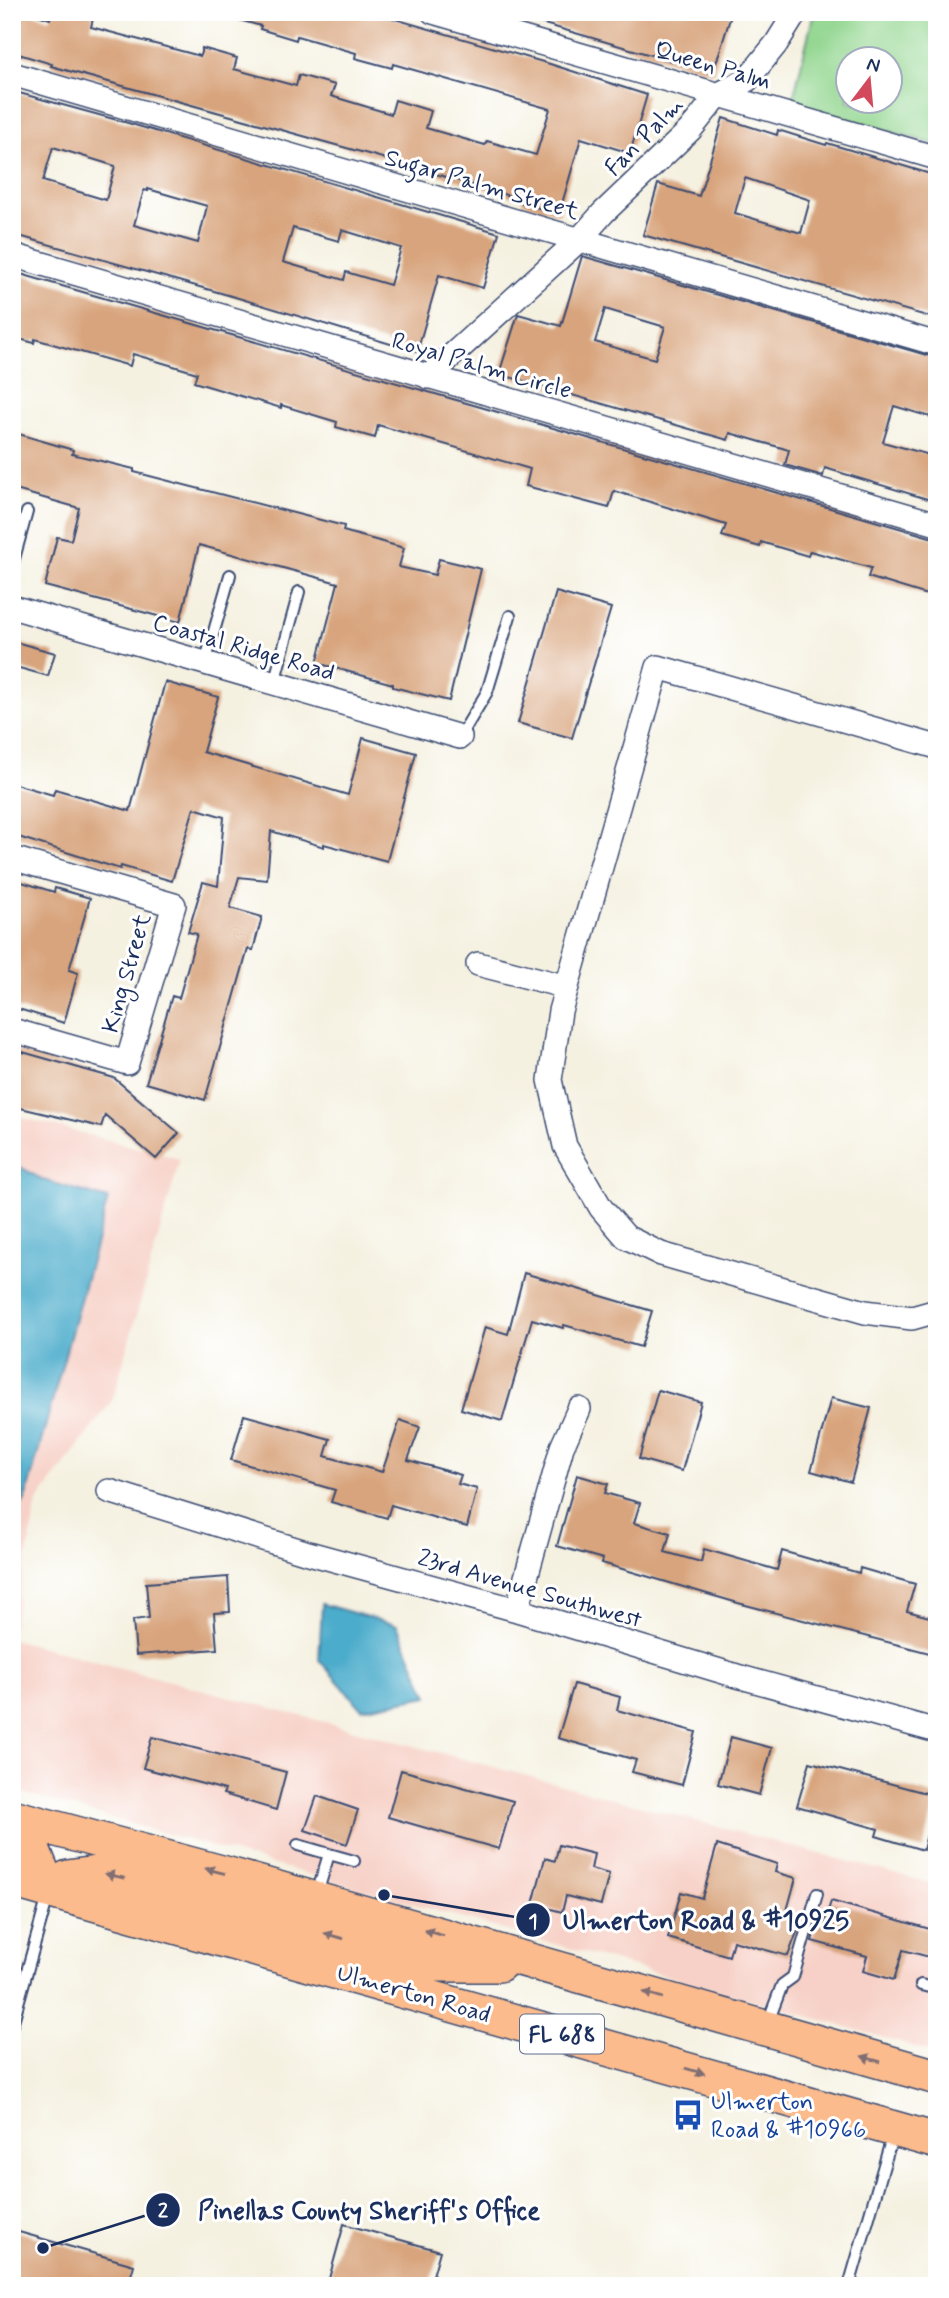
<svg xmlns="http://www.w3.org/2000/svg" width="949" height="2298" font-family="Mynerve,sans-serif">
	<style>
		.built { fill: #f7d1c7 }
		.green { fill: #92d68f; stroke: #568276; stroke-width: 2; fill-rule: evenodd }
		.water { fill: #4caccb; stroke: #346e94; stroke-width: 2 }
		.building { fill: #d8a47d; fill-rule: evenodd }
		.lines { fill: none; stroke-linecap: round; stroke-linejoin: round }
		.service-casing { stroke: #3c4c72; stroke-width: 14 }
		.minor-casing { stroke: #3c4c72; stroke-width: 26 }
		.primary-casing { stroke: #3c4c72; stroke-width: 38 }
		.service { stroke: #fff; stroke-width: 10 }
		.minor { stroke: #fff; stroke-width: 23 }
		.primary { stroke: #fbbb8d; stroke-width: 35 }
		.oneway { fill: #806e73 }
		.labels { text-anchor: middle; stroke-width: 6; stroke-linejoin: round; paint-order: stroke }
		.shield { fill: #fff; stroke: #5f6d8e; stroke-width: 2 }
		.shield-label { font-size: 23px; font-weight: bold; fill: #1b2f5e }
		.street-label { font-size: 24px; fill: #1b2f5e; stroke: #fff }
		.transit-label { font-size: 24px; fill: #164399; stroke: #fff; text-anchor: start }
		.leader { fill: none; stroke: #1b2f5e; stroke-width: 2.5 }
		.callout-dot { fill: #1b2f5e; stroke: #fff; stroke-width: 2.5 }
		.mark-label { font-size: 21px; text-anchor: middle; font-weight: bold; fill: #fff }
		.callout-label { font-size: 26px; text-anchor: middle; font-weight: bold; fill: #1b2f5e; stroke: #fff; stroke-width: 6; stroke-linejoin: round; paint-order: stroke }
	</style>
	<rect width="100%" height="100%" fill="#fff"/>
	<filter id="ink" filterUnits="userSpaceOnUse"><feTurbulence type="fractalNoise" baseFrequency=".0143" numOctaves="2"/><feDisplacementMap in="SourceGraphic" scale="14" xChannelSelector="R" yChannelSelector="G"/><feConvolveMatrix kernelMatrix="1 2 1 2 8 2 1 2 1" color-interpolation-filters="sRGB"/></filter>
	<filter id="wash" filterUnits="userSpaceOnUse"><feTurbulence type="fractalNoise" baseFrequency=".00686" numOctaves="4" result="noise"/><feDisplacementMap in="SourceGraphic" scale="28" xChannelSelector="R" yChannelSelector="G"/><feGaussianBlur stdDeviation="1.57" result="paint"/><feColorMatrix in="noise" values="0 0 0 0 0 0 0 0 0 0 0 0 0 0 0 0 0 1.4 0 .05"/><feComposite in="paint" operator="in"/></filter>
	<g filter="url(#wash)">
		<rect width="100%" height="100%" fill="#f5f1e1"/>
		<path class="built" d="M12 1115 180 1159 113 1399 37 1502 12 1633V1518L25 1500 108 1199 43 1179 12 1162Z
			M12 1639 937 1885V2053L12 1790Z"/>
		<path class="green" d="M814 12H937V145L792 103ZM848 60H890V102H848Z"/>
		<path class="water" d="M12 1162 43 1180 108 1199 25 1500 12 1518Z
			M322 1604 397 1625 428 1696 362 1709 319 1660Z"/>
		<g id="blocks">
			<path class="building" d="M12 12H28L50 19 52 12H82L94 15 91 27 200 56 202 48 237 58 234 69 296 86 299 75 335 85 331 96 391 114 395 100 431 111 426 128 485 145 487 141 536 155 550 109 393 64 392 68 355 58 356 53 297 36 296 40 260 29 261 26 228 17 229 12H371L550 64 647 95 630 153 581 138 559 214 522 203 523 200 379 157 51 66 52 64 12 52Z
				M520 12H732L713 73 520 17Z
				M12 91 128 123 499 233 483 288 439 275 417 352 235 297 12 234ZM53 147 115 166 106 200 43 181ZM148 189 207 206 198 243 134 225 144 190 148 191ZM293 228 339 241 342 230 401 248 390 285 346 272 344 280 283 262Z
				M723 118 777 135 778 130 826 145 827 143 937 176V319L643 235 658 184 699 196ZM745 178 810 200 801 233 735 213Z
				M582 256 937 358V419L894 406 883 442 937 457V502L825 468 823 476 785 465 789 450 730 433 728 440 499 374 518 314 561 326ZM605 309 665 327 655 359 595 342Z
				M17 273 937 539V598L868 577 871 568 810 551 808 556 761 542 760 547 722 536 726 525 614 491 609 508 526 486 530 469 378 425 375 438 336 427 337 422 281 405V408L194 382 197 373 133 354 130 366 35 339 34 343 12 337V288Z
				M12 432 73 450 72 454 134 469V472L344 526 343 531 404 548 399 567 435 575 439 559 481 569 449 701 393 687V684L317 663 338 583 199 545 180 622 45 586 57 537 71 540 79 508 12 489Z
				M556 592 611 608 572 738 518 723Z
				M12 641 55 653 48 676 12 666Z
				M165 682 218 697 203 752 348 795 363 738 416 753 387 861 324 844V847L271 831 267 880 239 877 230 908 262 917 253 950 248 949 205 1100 146 1083 172 996 179 998 197 934 188 932 203 882 218 886 224 817 194 808 172 881 121 866 120 869 12 835V783L53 795 55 789 130 811Z
				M12 879 54 892 55 888 90 898 69 970 78 973 64 1023 12 1007Z
				M12 1049 114 1078 179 1133 156 1159 105 1115 101 1127 12 1106Z
				M524 1273 652 1311 641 1347 564 1325 563 1328 532 1319 502 1421 461 1409 485 1327 508 1334Z
				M658 1390 701 1402 682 1471 639 1459Z
				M831 1398 871 1408 851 1482 811 1471Z
				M244 1415 330 1439 325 1456 382 1472 400 1420 420 1427 408 1460 461 1475 458 1484 477 1489 467 1527 391 1505 387 1518 331 1502 335 1490 231 1460Z
				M577 1475 608 1484 605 1493 640 1503 634 1523 670 1533 665 1552 701 1562 704 1549 777 1570 782 1551 859 1573 860 1568 915 1584 907 1611 937 1619V1655L738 1603 602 1563 603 1559 557 1546Z
				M228 1577 230 1612 214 1613 217 1649 136 1655 133 1620 149 1618 146 1583Z
				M574 1684 620 1697 617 1710 696 1732 682 1785 632 1772 636 1760 558 1738Z
				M152 1737 286 1772 276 1810 223 1794 225 1790 143 1768Z
				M731 1737 772 1748 759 1795 718 1784Z
				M810 1762 937 1796 923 1850 876 1836 878 1829 797 1806Z
				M401 1770 513 1801 499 1849 388 1817Z
				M317 1796 358 1810 347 1844 305 1830Z
				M559 1845 594 1854 591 1869 609 1874 601 1905 566 1896 562 1912 533 1904 545 1858 555 1861Z
				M717 1845 777 1864 775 1872 796 1878 786 1914 802 1919 788 1956 733 1941 729 1956 668 1938 681 1892 702 1898Z
				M831 1901 937 1931V1959L903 1950 894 1980 863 1971 867 1956 812 1941 817 1923 824 1925Z
				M344 2224 440 2251 430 2286H327Z
				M12 2230 134 2265 128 2286H12Z"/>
		</g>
	</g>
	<g filter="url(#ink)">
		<use href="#blocks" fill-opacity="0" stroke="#3c4c72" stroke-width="2"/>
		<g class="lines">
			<g class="service-casing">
				<path id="service" d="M12 566 27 512
					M205 663 230 575
					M274 683 299 592
					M460 737 487 692 510 616
					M298 1845 329 1854 316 1897
					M329 1854 354 1861
					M921 1985 937 1989
					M768 2022 782 1985 793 1977 817 1894
					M12 2025 48 1896
					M849 2286 893 2134"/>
			</g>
			<g class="minor-casing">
				<path id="minor" d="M433 12 937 158
					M12 74 937 344
					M12 255 937 524
					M428 377 579 240 603 213 690 130 719 94 747 80 776 44 796 12
					M12 607 460 737
					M937 747 658 667 560 1011 550 1080 565 1146 601 1208 626 1237 661 1254 865 1312 912 1318 937 1311
					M12 858 174 905 127 1063 12 1030
					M478 964 567 987
					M109 1491 305 1552 517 1610 737 1676 937 1731
					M517 1610 562 1447 579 1409"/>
			</g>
			<g class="primary-casing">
				<path id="primary" d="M12 1817 225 1874 937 2077
					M20 1819 49 1890
					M12 1880 937 2141
					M49 1890 68 1878 102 1873 433 1964H499"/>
			</g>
			<use href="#service" class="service"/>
			<use href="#minor" class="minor"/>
			<use href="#primary" class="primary"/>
		</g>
		<defs><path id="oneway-solid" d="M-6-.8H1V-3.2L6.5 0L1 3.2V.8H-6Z" transform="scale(1.75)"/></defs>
		<g class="oneway">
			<use href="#oneway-solid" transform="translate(215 1871) rotate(-165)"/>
			<use href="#oneway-solid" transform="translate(115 1876) rotate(-167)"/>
			<use href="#oneway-solid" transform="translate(434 1933) rotate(-164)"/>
			<use href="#oneway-solid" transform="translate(334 1936) rotate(-164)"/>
			<use href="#oneway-solid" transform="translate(653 1995) rotate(-164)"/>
			<use href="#oneway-solid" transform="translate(871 2059) rotate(-164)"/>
			<use href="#oneway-solid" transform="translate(695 2071) rotate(16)"/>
		</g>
	</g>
	<defs>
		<g id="bus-bare" transform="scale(2.415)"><path d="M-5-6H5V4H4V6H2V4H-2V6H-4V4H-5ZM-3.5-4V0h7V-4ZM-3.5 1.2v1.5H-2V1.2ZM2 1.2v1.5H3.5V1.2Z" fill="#1a4fb4" stroke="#fff" stroke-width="2.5" paint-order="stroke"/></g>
	</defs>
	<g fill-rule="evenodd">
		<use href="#bus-bare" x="688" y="2115"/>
	</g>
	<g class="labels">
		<rect class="shield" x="520" y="2014.5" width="84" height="39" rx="5"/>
		<g class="shield-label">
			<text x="562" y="2042">FL 688</text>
		</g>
		<g class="street-label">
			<text transform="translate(713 65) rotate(16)" y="8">Queen Palm</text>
			<text transform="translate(644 136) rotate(-45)" y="8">Fan Palm</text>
			<text transform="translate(482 184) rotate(16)" y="8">Sugar Palm Street</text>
			<text transform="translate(482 365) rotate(16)" y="8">Royal Palm Circle</text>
			<text transform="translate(244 647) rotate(16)" y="8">Coastal Ridge Road</text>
			<text transform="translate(126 973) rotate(-74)" y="8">King Street</text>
			<text transform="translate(530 1588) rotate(16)" y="8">23rd Avenue Southwest</text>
			<text transform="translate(414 1993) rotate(16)" y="8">Ulmerton Road</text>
		</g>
		<g class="transit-label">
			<text x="711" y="2109">Ulmerton<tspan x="711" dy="28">Road &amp; #10966</tspan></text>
		</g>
	</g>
	<path class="leader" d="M384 1895L533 1920M43 2248L163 2210"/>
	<g class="callout-dot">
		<circle cx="384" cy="1895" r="7"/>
		<circle cx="43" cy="2248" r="7"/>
		<circle cx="533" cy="1920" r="18"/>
		<circle cx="163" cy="2210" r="18"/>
	</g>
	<g class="mark-label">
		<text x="533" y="1928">1</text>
		<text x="163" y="2217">2</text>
	</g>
	<g class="callout-label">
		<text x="706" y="1929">Ulmerton Road &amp; #10925</text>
		<text x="369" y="2219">Pinellas County Sheriff's Office</text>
	</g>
	<rect width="949" height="2298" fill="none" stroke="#fff" stroke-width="42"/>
	<g transform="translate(869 80) rotate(16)"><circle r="33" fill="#ffffff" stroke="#a4acbf" stroke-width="2"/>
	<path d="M0-5L12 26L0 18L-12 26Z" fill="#d1495b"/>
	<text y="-10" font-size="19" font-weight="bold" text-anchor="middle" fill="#1b2f5e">N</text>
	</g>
</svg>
